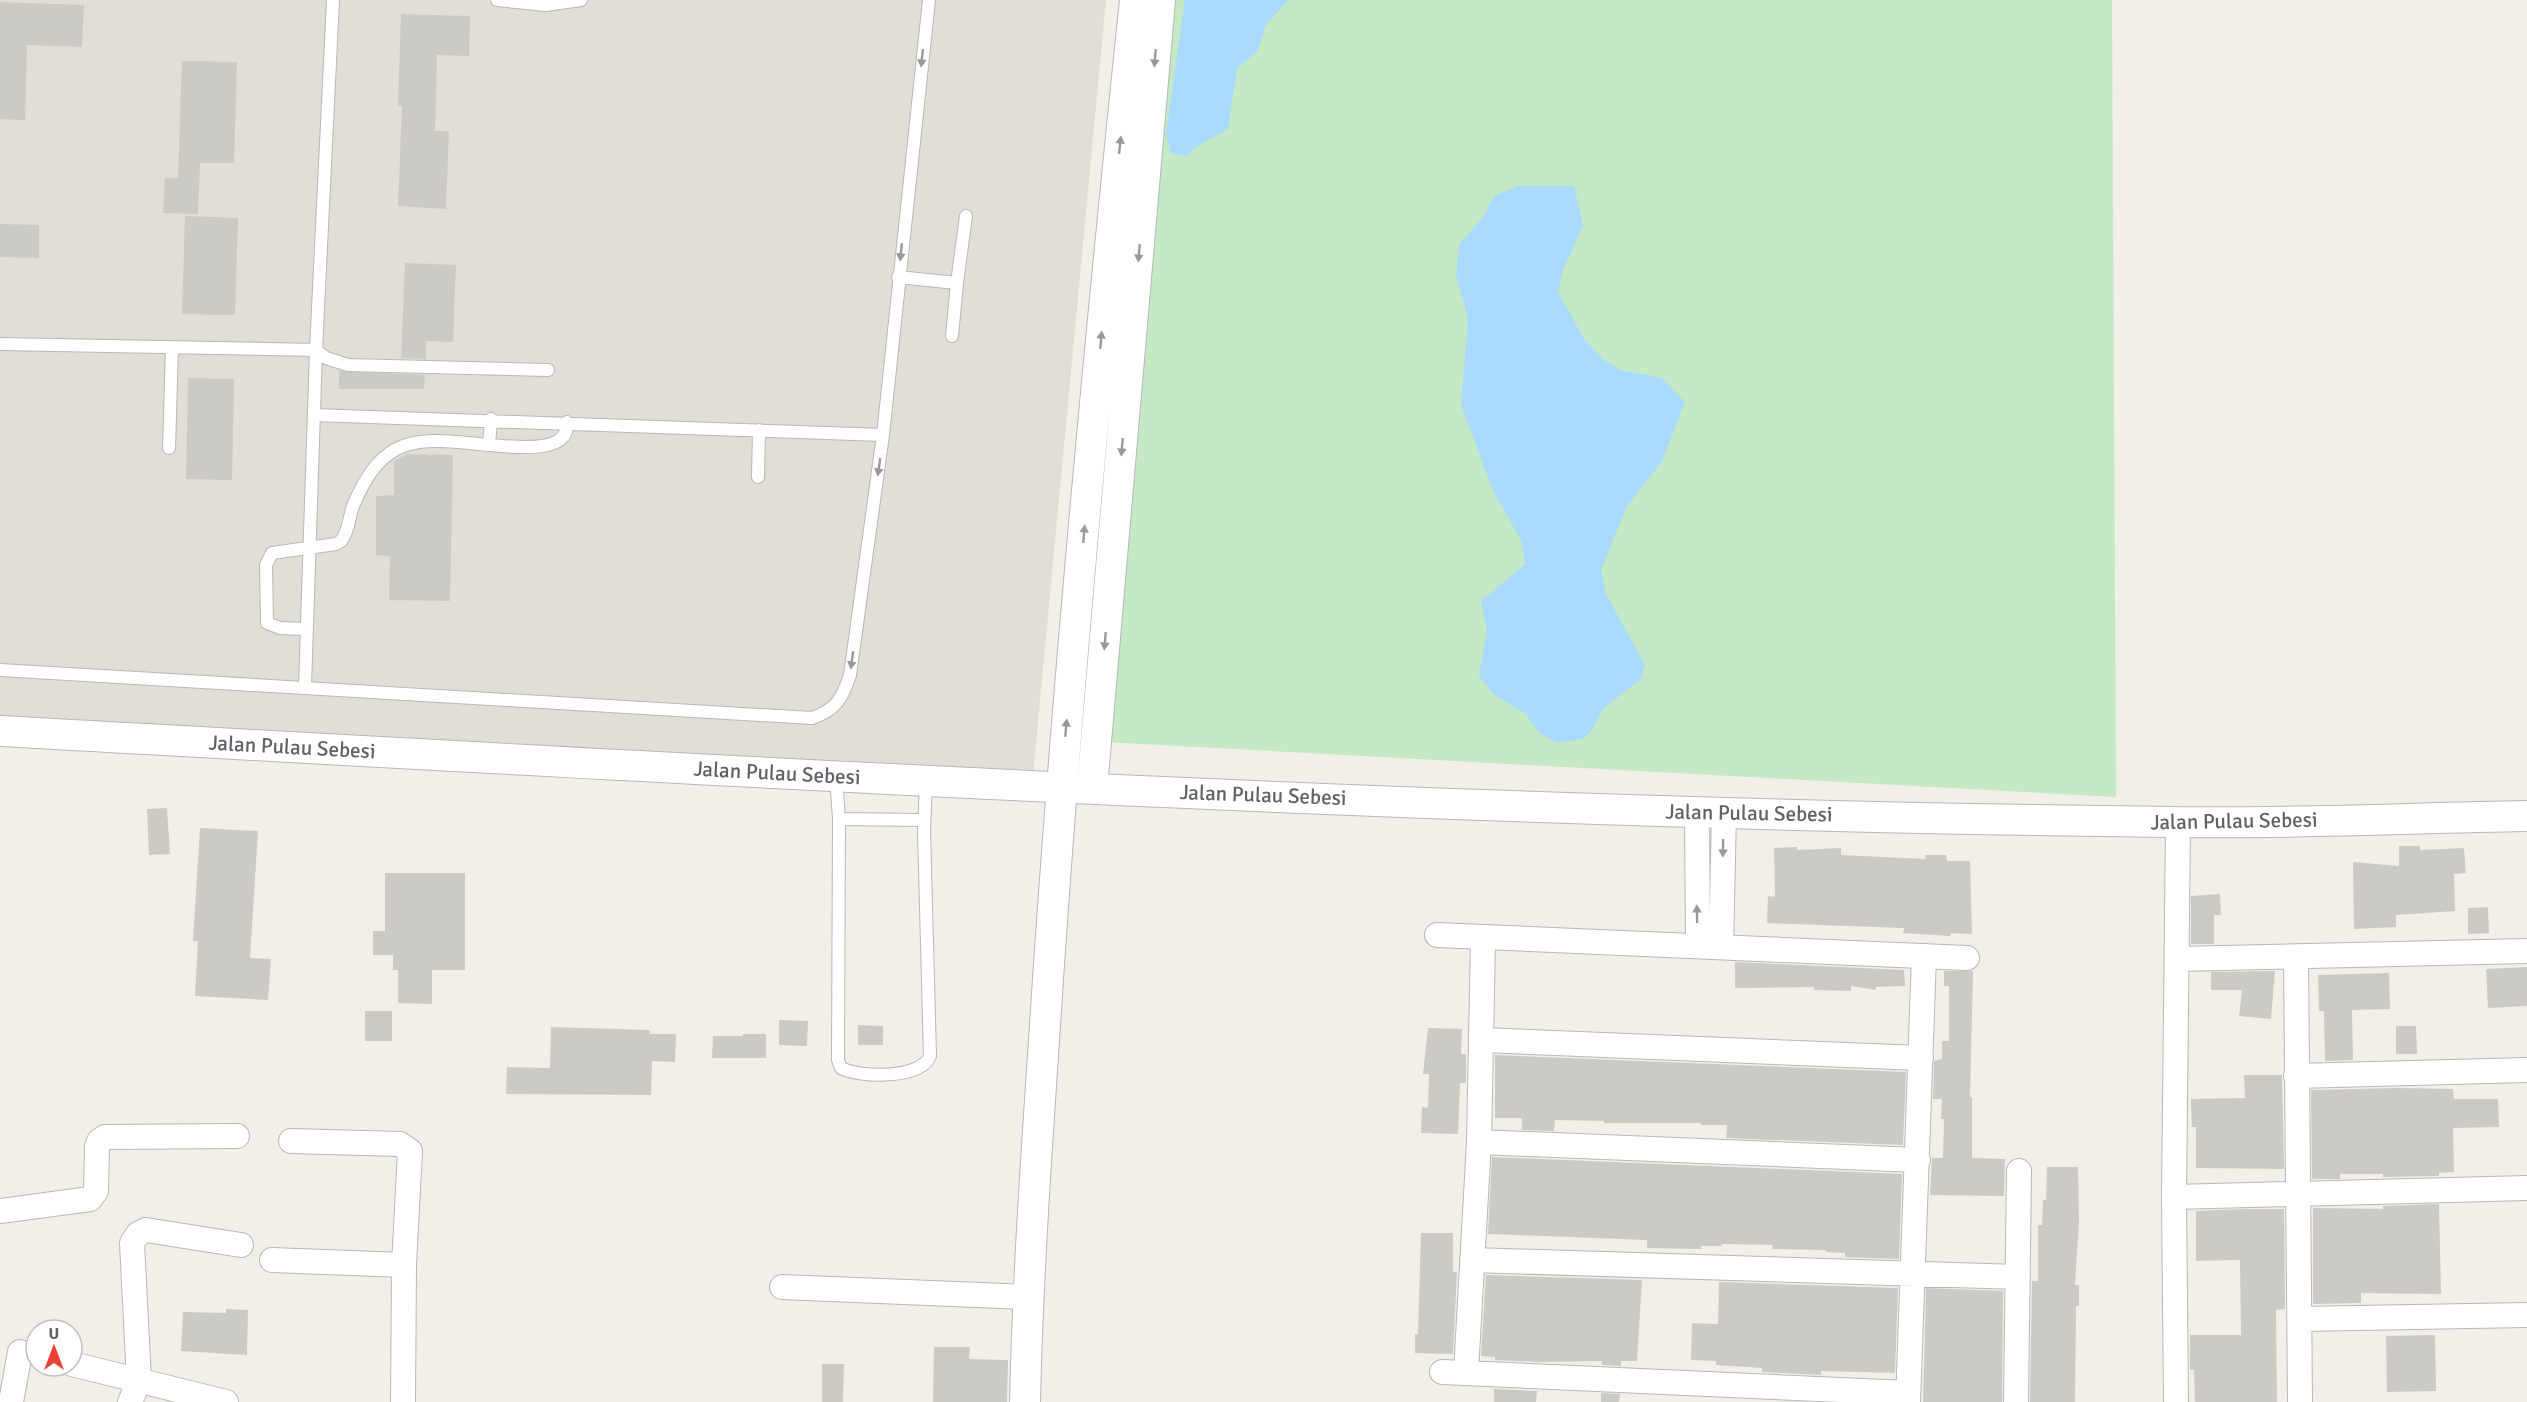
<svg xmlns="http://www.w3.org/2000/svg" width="2527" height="1402" font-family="Signika,sans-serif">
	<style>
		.education { fill: #e1ded6 }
		.green { fill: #c5e8c5 }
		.water { fill: #aadaff }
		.building { fill: #cccac5 }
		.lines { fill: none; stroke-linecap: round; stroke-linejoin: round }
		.service-casing { stroke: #b5b8bc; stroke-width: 14 }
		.minor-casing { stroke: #b5b8bc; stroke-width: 26 }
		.tertiary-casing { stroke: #b5b8bc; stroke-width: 32 }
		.service { stroke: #fff; stroke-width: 12 }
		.minor { stroke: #fff; stroke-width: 24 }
		.tertiary { stroke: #fff; stroke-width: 30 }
		.oneway { fill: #979a9d }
		.labels { text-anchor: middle; stroke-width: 4.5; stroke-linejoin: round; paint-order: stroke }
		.street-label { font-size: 21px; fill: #5f6368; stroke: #fff }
	</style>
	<rect width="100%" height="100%" fill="#f1efe8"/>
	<path class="education" d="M0 0H1106L1033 775 0 722Z"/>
	<path class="green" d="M1166 0H2112L2116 797 1105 742Z"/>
	<path class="water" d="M1185 0H1288L1266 25 1257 52 1237 68 1228 129 1194 148 1187 156 1171 153 1166 134Z
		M1519 186H1574L1583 225 1563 270 1558 292 1584 339 1604 360 1620 370 1662 378 1685 402 1662 461 1626 508 1601 570 1606 594 1645 665 1641 679 1604 708 1590 733 1582 739 1557 743 1539 733 1526 714 1494 695 1479 676 1487 631 1481 601 1525 564 1521 540 1494 493 1461 405 1468 319 1456 275 1459 245 1483 217 1494 196Z"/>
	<path class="building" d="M0 2 84 5 82 47 27 45 25 120 0 119Z
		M401 14 470 16 469 56 437 55 435 131H449L446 209 398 206 402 106H398Z
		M182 61 237 62 234 163H200L198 214 163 213 165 178H178Z
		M185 216 238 218 235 315 182 314Z
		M0 224 39 225V258L0 257Z
		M405 263 456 265 453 342 426 341V359L401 358Z
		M339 371 425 375 424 389H339Z
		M188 378 234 379 232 480 186 479Z
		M407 454 453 455 450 601 389 600 390 556 376 555V496L394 495V461Z
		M167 808 170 854 149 855 147 809Z
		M200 828 258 831 250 958 271 959 268 1000 195 996 198 941H193Z
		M2399 846H2420V850L2464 848 2466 873 2454 874 2455 911 2396 915V927L2354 929 2353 862 2399 866Z
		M1797 847V850L1841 848V855L1926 859 1925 855H1946L1947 861H1970L1972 934 1951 933 1950 936 1903 933 1904 928 1767 923 1768 896 1775 897 1774 848Z
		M385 873H465V970H432V1004L398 1003V970H393V955H373V931H385Z
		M2220 894 2221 915H2214V944H2191V896Z
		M2488 907 2489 933 2468 934V908Z
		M1735 962 1904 970 1905 986 1876 987V990L1851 986V991L1814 990V987L1735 988Z
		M2527 967V1006L2488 1008 2486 969Z
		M1944 971H1973L1970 1097H1972V1158L2005 1159 2004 1196 1930 1195 1932 1158H1943L1944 1119H1941L1942 1099H1933L1934 1061 1942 1059V1041H1949V986H1944Z
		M2275 971 2271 1019 2239 1016 2242 990H2211V972Z
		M2389 973 2390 1009 2352 1010 2353 1060 2325 1061 2324 1011H2319L2318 975Z
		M365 1011H392V1041H365Z
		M779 1020 808 1021 807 1046 779 1045Z
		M858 1025 883 1026V1045H858Z
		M2396 1026H2416L2417 1054H2396Z
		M551 1027 650 1030V1034H676L675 1062 652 1061 651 1095 506 1094 507 1067 550 1068Z
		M1428 1028 1462 1029 1461 1054H1466V1083H1460L1458 1134 1421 1133 1422 1107 1428 1108 1429 1074H1423Z
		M743 1034H766V1058H712L713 1036H743Z
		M1495 1055 1906 1072 1903 1145 1726 1138 1727 1125H1701V1123H1604V1121L1555 1120 1554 1131 1522 1130V1118H1495Z
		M2244 1075H2282L2284 1169 2196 1168V1127H2192L2191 1099 2245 1098Z
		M2398 1088 2453 1089 2454 1099H2498L2499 1127 2453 1128 2454 1172 2439 1173V1176L2383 1177V1174H2340V1179H2312L2311 1090Z
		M1492 1157 1902 1174 1899 1259 1845 1257V1253L1826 1252V1250L1772 1249 1773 1245 1722 1244V1246H1701V1249L1647 1248V1240L1488 1234Z
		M2047 1167H2078L2079 1222 2075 1285H2079V1306H2076L2075 1402H2030L2032 1281H2038V1225H2042L2043 1200H2046Z
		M2439 1204 2441 1294 2361 1293V1303L2313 1304V1208L2383 1209V1206Z
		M2243 1209H2284L2285 1309 2276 1310 2277 1402H2195L2194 1370H2190V1335H2241L2240 1260 2196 1261V1211Z
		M1421 1233H1453V1272H1457L1453 1354 1415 1353V1334H1418Z
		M1486 1275 1642 1280 1637 1361H1621V1366L1602 1365V1361L1538 1362 1495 1360V1357L1481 1356Z
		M1719 1282 1898 1288 1895 1373 1821 1371V1375L1762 1372V1368L1716 1365V1361L1691 1360 1692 1323 1718 1324Z
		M1926 1288 2003 1291 2002 1402H1923Z
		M226 1309 248 1310 247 1355 181 1351 183 1312 226 1313Z
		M2435 1335 2436 1391 2387 1392 2386 1336Z
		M934 1347H970L969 1359 1008 1360 1007 1402H933Z
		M822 1364H844L843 1402H822Z
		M1494 1389 1537 1391 1536 1402H1494Z
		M1601 1393 1620 1394 1619 1402H1601Z"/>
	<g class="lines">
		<g class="service-casing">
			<path id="service" d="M497 0 546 5 581 0
				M898 277 957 283 966 216
				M952 336 957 283
				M0 344 316 350 326 358 348 365 548 370
				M314 415 883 435
				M491 419 489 445C511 446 570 456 567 422
				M169 448 172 347
				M758 477 759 430
				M306 629 280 628 267 623 266 565 272 553 336 544 341 541C349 531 349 517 353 506 384 431 420 438 489 445
				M0 670 812 718C836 710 842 699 850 675L883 435 929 0
				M305 686 316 350 333 0
				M836 777 839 819 838 1060 841 1068C860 1078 921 1079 930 1056L924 831 926 782
				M839 819 924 820"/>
		</g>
		<g class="minor-casing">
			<path id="minor" d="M1697 813 1698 946
				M1437 935 1967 958
				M1721 947 1724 813
				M2296 958 2300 1402
				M2178 959 2527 951
				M1482 1040 1921 1058
				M2296 1076 2527 1070
				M291 1141 400 1144 410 1151 404 1265 403 1402
				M1479 1142 1918 1160
				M2174 1197 2527 1188
				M0 1211 90 1199 96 1191 97 1147 99 1141 105 1137 237 1136
				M272 1260 404 1265
				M1472 1260 2018 1277
				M782 1287 1027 1297
				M2300 1319 2527 1315
				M72 1364 226 1402
				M1442 1372 1908 1393
				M1466 1372 1479 1142 1483 939
				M11 1402 20 1352
				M130 1402 139 1381 132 1243 138 1234 146 1230 241 1245
				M1908 1402 1924 956
				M2016 1402 2019 1171
				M2176 1402 2174 1197 2178 822"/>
		</g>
		<g class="tertiary-casing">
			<path id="tertiary" d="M0 731C723 771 1447 814 2171 822 2290 824 2409 818 2527 816
				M1092 788 1160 0
				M1025 1402C1028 1261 1039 1120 1048 979 1070 652 1101 326 1135 0"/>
		</g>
		<use href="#service" class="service"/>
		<use href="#minor" class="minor"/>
		<use href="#tertiary" class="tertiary"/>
	</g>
	<defs><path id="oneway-solid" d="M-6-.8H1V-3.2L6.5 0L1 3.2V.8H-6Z" transform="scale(1.5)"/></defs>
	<g class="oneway">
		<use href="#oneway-solid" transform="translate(922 58) rotate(96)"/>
		<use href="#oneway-solid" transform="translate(1155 58) rotate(95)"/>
		<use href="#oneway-solid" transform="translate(1120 145) rotate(-84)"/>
		<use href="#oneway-solid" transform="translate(901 252) rotate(96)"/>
		<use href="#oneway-solid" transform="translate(1139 253) rotate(95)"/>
		<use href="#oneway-solid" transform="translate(1101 340) rotate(-85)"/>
		<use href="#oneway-solid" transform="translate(1122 447) rotate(95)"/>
		<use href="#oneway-solid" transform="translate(879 467) rotate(98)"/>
		<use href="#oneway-solid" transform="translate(1084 534) rotate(-85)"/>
		<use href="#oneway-solid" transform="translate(1105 641) rotate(95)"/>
		<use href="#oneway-solid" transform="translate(852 660) rotate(98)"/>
		<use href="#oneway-solid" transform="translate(1066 728) rotate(-85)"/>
		<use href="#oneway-solid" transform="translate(1723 848) rotate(91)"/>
		<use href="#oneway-solid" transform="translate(1697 914) rotate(-91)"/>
	</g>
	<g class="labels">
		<g class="street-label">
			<text transform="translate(292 747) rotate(3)" y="7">Jalan Pulau Sebesi</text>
			<text transform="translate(777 773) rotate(3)" y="7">Jalan Pulau Sebesi</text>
			<text transform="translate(1263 795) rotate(2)" y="7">Jalan Pulau Sebesi</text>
			<text transform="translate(1749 813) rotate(1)" y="7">Jalan Pulau Sebesi</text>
			<text transform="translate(2234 821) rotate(-1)" y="7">Jalan Pulau Sebesi</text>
		</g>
	</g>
	<g transform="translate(54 1348)"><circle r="28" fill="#ffffff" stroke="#bfc1c3" stroke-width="1.5"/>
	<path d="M0-4.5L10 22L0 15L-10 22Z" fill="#ea4335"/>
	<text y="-9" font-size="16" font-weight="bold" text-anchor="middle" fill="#5f6368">U</text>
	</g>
</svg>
